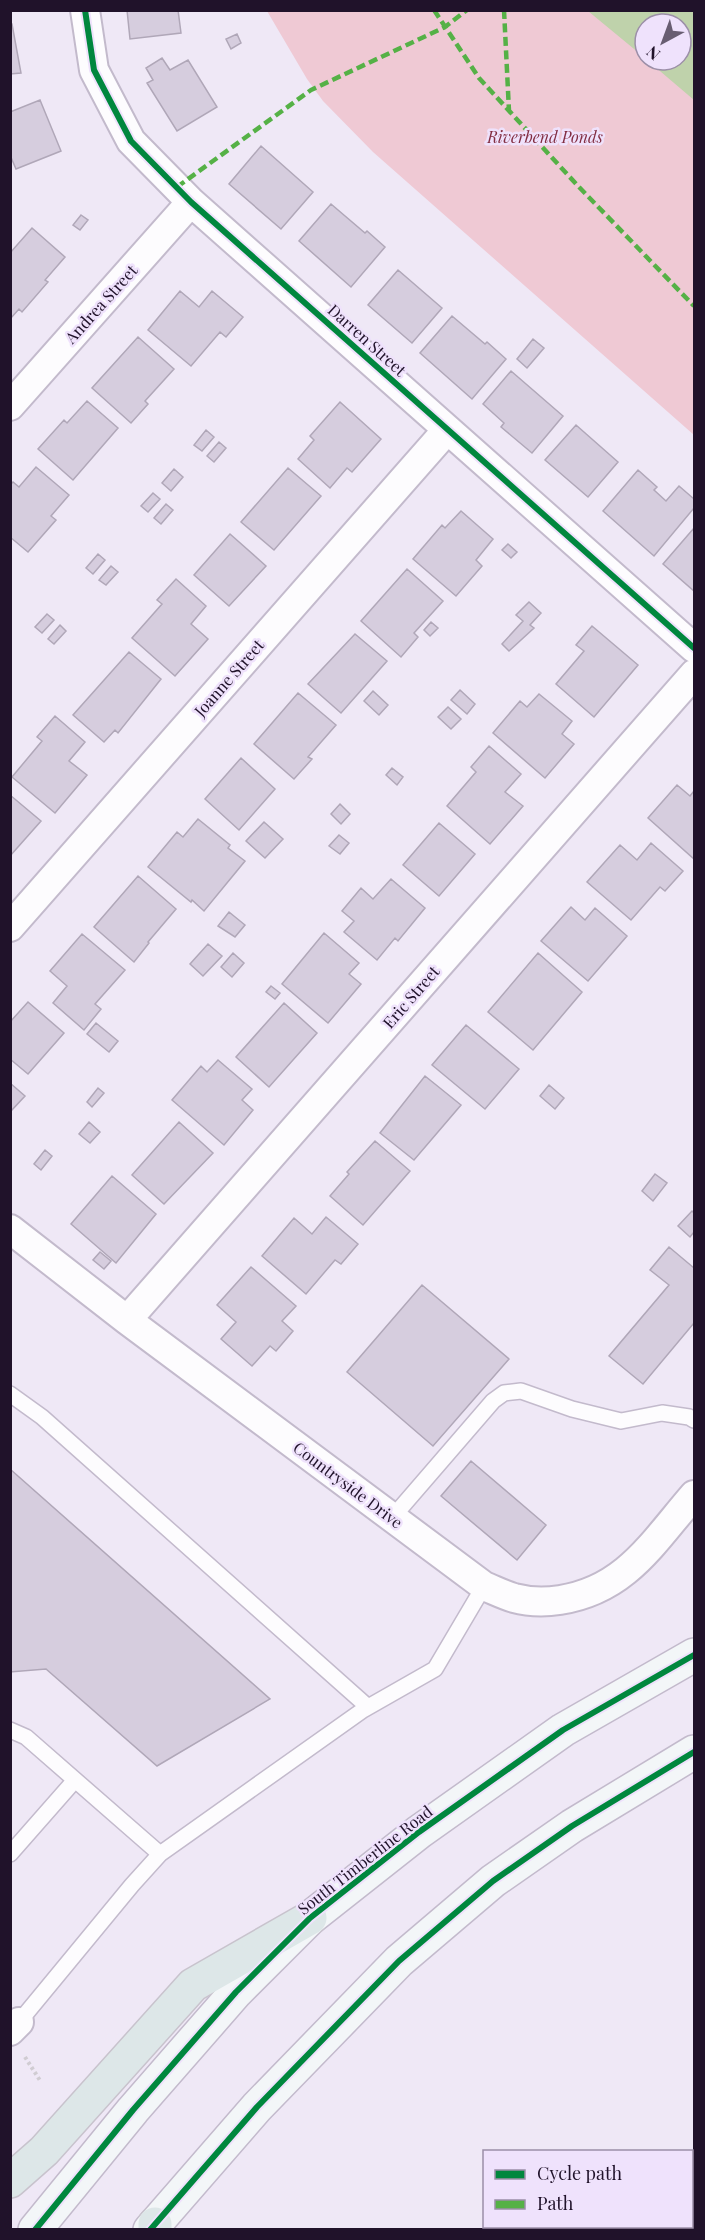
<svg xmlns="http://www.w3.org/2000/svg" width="705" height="2240" font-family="'Playfair Display',serif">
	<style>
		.green { fill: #efc9d4; fill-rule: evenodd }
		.water { fill: #bfd2ab }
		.building { fill: #d6cdde; stroke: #b0a7b8; stroke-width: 1.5 }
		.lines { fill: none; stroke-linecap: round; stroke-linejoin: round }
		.lane-casing { stroke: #c3bacc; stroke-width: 18 }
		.street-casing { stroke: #c3bacc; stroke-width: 32 }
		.secondary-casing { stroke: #c3bacc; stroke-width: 36 }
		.highway-casing { stroke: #c8c3cd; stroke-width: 36 }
		.path { stroke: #d0ccd2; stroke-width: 4; stroke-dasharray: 3 3; stroke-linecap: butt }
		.lane { stroke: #fdfcfe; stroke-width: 15 }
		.street { stroke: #fdfcfe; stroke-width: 28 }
		.secondary { stroke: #f3f6f8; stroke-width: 33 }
		.highway { stroke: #dde7e8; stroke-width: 33 }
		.quiet { stroke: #55b146; stroke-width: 4.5; stroke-dasharray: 9 4.5; stroke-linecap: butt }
		.cycleway-casing { stroke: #efe2fc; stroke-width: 10 }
		.cycleway { stroke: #00873e; stroke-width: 6 }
		.labels { text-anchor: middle; stroke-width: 5; stroke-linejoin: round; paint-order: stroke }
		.park-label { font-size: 16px; font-style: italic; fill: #822d42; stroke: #efe2fc }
		.street-label { font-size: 16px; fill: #20122a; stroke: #efe2fc }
	</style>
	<rect width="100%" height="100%" fill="#efe8f6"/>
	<path class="green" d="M267 11H694V435L373 152 323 101 307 79ZM645 24H681V60H645Z"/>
	<path class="water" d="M588 11H694V100L647 60H681V24H645V58Z"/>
	<path class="building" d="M127 10H178L181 33 130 39Z
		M10 24H12L21 73 10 74Z
		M237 34 241 43 231 49 226 39Z
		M162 58 170 70 188 60 217 107 177 131 147 83 153 80 146 68Z
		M40 100 61 151 16 169 10 155V112Z
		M261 146 313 192 281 229 229 184Z
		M331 204 365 233 367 231 385 247 351 287 299 241Z
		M81 215 88 220 80 230 73 225Z
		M32 228 65 257 45 280 48 282 22 312 19 309 10 319V253Z
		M398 270 442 308 412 343 368 305Z
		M180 291 199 307 212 291 243 317 226 337 220 332 191 366 148 330Z
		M452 316 485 344 487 342 506 359 472 399 420 353Z
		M138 337 174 369 145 401 148 404 131 423 92 388Z
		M533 339 544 348 527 368 517 359Z
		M511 371 563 416 532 453 501 427 504 423 483 404Z
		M87 401 118 428 73 480 38 449 64 420 67 423Z
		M340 402 381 439 352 472 347 468 330 488 298 459 314 440 310 436Z
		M576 425 618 462 588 497 545 460Z
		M206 430 214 437 202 451 194 445Z
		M219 442 226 448 214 462 207 456Z
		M36 467 69 495 51 516 56 520 28 552 10 537V485L13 482 19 487Z
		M288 468 321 496 274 550 241 522Z
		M174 469 183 477 171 491 162 483Z
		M638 470 657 487 654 490 666 501 679 486 694 499V508L654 556 603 511Z
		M153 493 160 499 148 512 141 506Z
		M166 504 173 510 161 524 154 518Z
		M461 511 493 539 476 560 482 566 456 596 413 559 442 525 445 528Z
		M694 528V591L663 564Z
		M230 534 266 566 229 606 194 575Z
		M508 544 517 552 511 558 502 550Z
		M98 554 105 560 93 574 86 568Z
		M111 566 118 572 106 585 99 580Z
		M407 569 443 601 414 633 418 637 401 657 361 621Z
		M176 579 206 606 191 624 208 639 175 676 132 638 162 604 157 600Z
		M529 602 541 613 530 625 534 628 509 651 502 644 523 621 516 615Z
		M47 614 54 620 42 633 35 627Z
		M431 622 438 628 430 636 424 630Z
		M60 625 66 631 54 644 48 639Z
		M592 626 638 665 594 717 556 684 584 651 576 645Z
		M355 634 387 661 341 713 308 684Z
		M129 652 161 679 118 733 115 730 104 742 73 715Z
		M460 690 475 704 467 714 451 700Z
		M373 691 388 705 379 715 364 701Z
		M298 693 336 725 308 757 312 759 294 779 254 744Z
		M539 694 572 721 562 734 574 744 545 778 493 733 520 701 527 707Z
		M448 707 461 719 451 729 438 717Z
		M55 716 85 742 69 761 87 775 55 813 12 777 42 741 37 737Z
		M489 746 521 774 505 792 523 806 490 844 447 806 476 772 471 767Z
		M241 758 275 789 239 830 205 799Z
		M392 768 403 777 397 785 386 775Z
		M677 785 690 796 694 791V859L648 818Z
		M10 795 41 821 10 856Z
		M340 804 350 814 341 824 331 814Z
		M198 819 230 845 228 848 245 861 204 911 192 900 191 902 148 867 177 832 183 837Z
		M264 822 283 839 265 858 246 841Z
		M439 823 475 854 439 896 403 865Z
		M339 835 349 843 340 854 329 846Z
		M651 843 683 871 665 891 660 887 631 920 587 882 620 845 637 860Z
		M138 876 176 909 148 942 149 943 134 962 94 927Z
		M391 879 425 908 398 941 395 938 377 960 344 932 354 921 342 911 361 888 373 899Z
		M571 907 585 920 595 908 627 936 588 981 541 941Z
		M229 912 245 925 235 937 218 926Z
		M324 933 359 963 349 974 361 984 328 1023 282 984Z
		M82 934 125 970 95 1004 101 1009 84 1030 53 1003 67 986 50 971Z
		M208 944 222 956 203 976 190 964Z
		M233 953 244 963 232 977 221 967Z
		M538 953 582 992 533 1050 488 1012Z
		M271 986 280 993 275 999 266 992Z
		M28 1002 64 1033 28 1074 10 1059V1022Z
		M284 1003 317 1033 269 1087 236 1057Z
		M96 1023 118 1041 109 1052 87 1034Z
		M466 1025 519 1069 485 1109 432 1065Z
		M218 1060 252 1089 242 1100 253 1110 224 1145 172 1100 201 1066 207 1072Z
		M425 1076 461 1105 414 1160 380 1133Z
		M10 1083 25 1096 10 1112Z
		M549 1085 564 1098 555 1109 540 1096Z
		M98 1088 104 1093 92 1107 87 1102Z
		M89 1122 100 1132 90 1143 79 1134Z
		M179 1122 213 1153 164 1204 132 1175Z
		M375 1141 410 1171 363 1225 330 1196 349 1174 347 1172Z
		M45 1150 52 1156 41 1170 34 1164Z
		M655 1174 667 1183 653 1201 642 1191Z
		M112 1176 156 1214 116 1263 71 1224Z
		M692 1211 694 1213V1232L690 1237 678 1226Z
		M326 1217 358 1244 341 1264 335 1260 306 1294 262 1256 294 1218 312 1234Z
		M669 1247 694 1268V1323L643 1384 609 1356 669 1285 650 1270Z
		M100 1252 111 1261 104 1269 93 1260Z
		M251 1267 296 1306 282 1321 293 1331 276 1351 270 1346 252 1366 221 1339 236 1322 217 1305Z
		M422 1285 509 1359 433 1446 347 1372Z
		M471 1461 546 1525 517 1560 441 1496Z
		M10 1469 270 1699 157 1766 46 1669 10 1672Z"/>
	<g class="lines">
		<g class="lane-casing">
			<path id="lane" d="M10 1394 42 1417 368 1707
				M392 1518 493 1401 504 1393 521 1391 572 1409 621 1421 662 1413 689 1417 694 1420
				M10 1730 26 1737 160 1854
				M10 1854 75 1780
				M19 2022 132 1885 160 1854 363 1710 435 1669 484 1586"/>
		</g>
		<g class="street-casing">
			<path id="street" d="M85 10 94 70 131 141 191 202 694 648
				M10 406 191 202
				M10 927 447 430
				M10 1229 127 1320 484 1586C494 1590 504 1595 514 1598 529 1602 546 1602 560 1600 626 1590 653 1542 694 1495
				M127 1320 694 674
				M10 2031 19 2022"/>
		</g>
		<g class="secondary-casing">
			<path id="secondary" d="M35 2230 133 2110 236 1992 310 1918 419 1832 563 1730 694 1655
				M150 2230 257 2107 399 1961 493 1881 572 1826 694 1752"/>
		</g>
		<g class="highway-casing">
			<path id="highway" d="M10 2181 44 2151 193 1985 310 1918
				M155 2230V2224"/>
		</g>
		<path class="path" d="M25 2057 41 2082"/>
		<use href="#lane" class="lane"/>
		<use href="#street" class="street"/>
		<use href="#secondary" class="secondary"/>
		<use href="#highway" class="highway"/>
		<path class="quiet" d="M434 10 479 78 578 186 694 306
			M504 10 509 111
			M177 187 311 90 445 27 467 10"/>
		<g class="cycleway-casing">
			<path id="cycleway" d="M85 10 94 70 131 141 191 202 694 648
				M35 2230 133 2110 236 1992 310 1918 419 1832 563 1730 694 1655
				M150 2230 257 2107 399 1961 493 1881 572 1826 694 1752"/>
		</g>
		<use href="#cycleway" class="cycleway"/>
	</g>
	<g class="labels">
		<g class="park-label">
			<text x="545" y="143">Riverbend Ponds</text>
		</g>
		<g class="street-label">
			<text transform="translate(101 304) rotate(-48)" y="6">Andrea Street</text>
			<text transform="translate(367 340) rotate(42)" y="6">Darren Street</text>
			<text transform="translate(229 678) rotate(-49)" y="6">Joanne Street</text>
			<text transform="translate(411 997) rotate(-49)" y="6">Eric Street</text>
			<text transform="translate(348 1485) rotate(37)" y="6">Countryside Drive</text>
			<text transform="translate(365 1860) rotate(-38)" y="6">South Timberline Road</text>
		</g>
	</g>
	<rect width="705" height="2240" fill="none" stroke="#20122a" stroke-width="24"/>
	<rect x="483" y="2150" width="210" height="78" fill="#efe2fc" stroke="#9c8fa8" stroke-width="1.5"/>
	<rect x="495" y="2170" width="30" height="9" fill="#00873e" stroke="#9c8fa8" stroke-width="1.5"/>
	<text x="537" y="2180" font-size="18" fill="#20122a">Cycle path</text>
	<rect x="495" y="2200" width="30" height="9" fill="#55b146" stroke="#9c8fa8" stroke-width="1.5"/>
	<text x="537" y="2210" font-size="18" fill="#20122a">Path</text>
	<g transform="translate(663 42) rotate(221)"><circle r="28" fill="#efe2fc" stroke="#9c8fa8" stroke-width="1.5"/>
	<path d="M0-4.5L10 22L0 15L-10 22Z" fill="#685d71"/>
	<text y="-9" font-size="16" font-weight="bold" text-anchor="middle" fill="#20122a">N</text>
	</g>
</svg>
